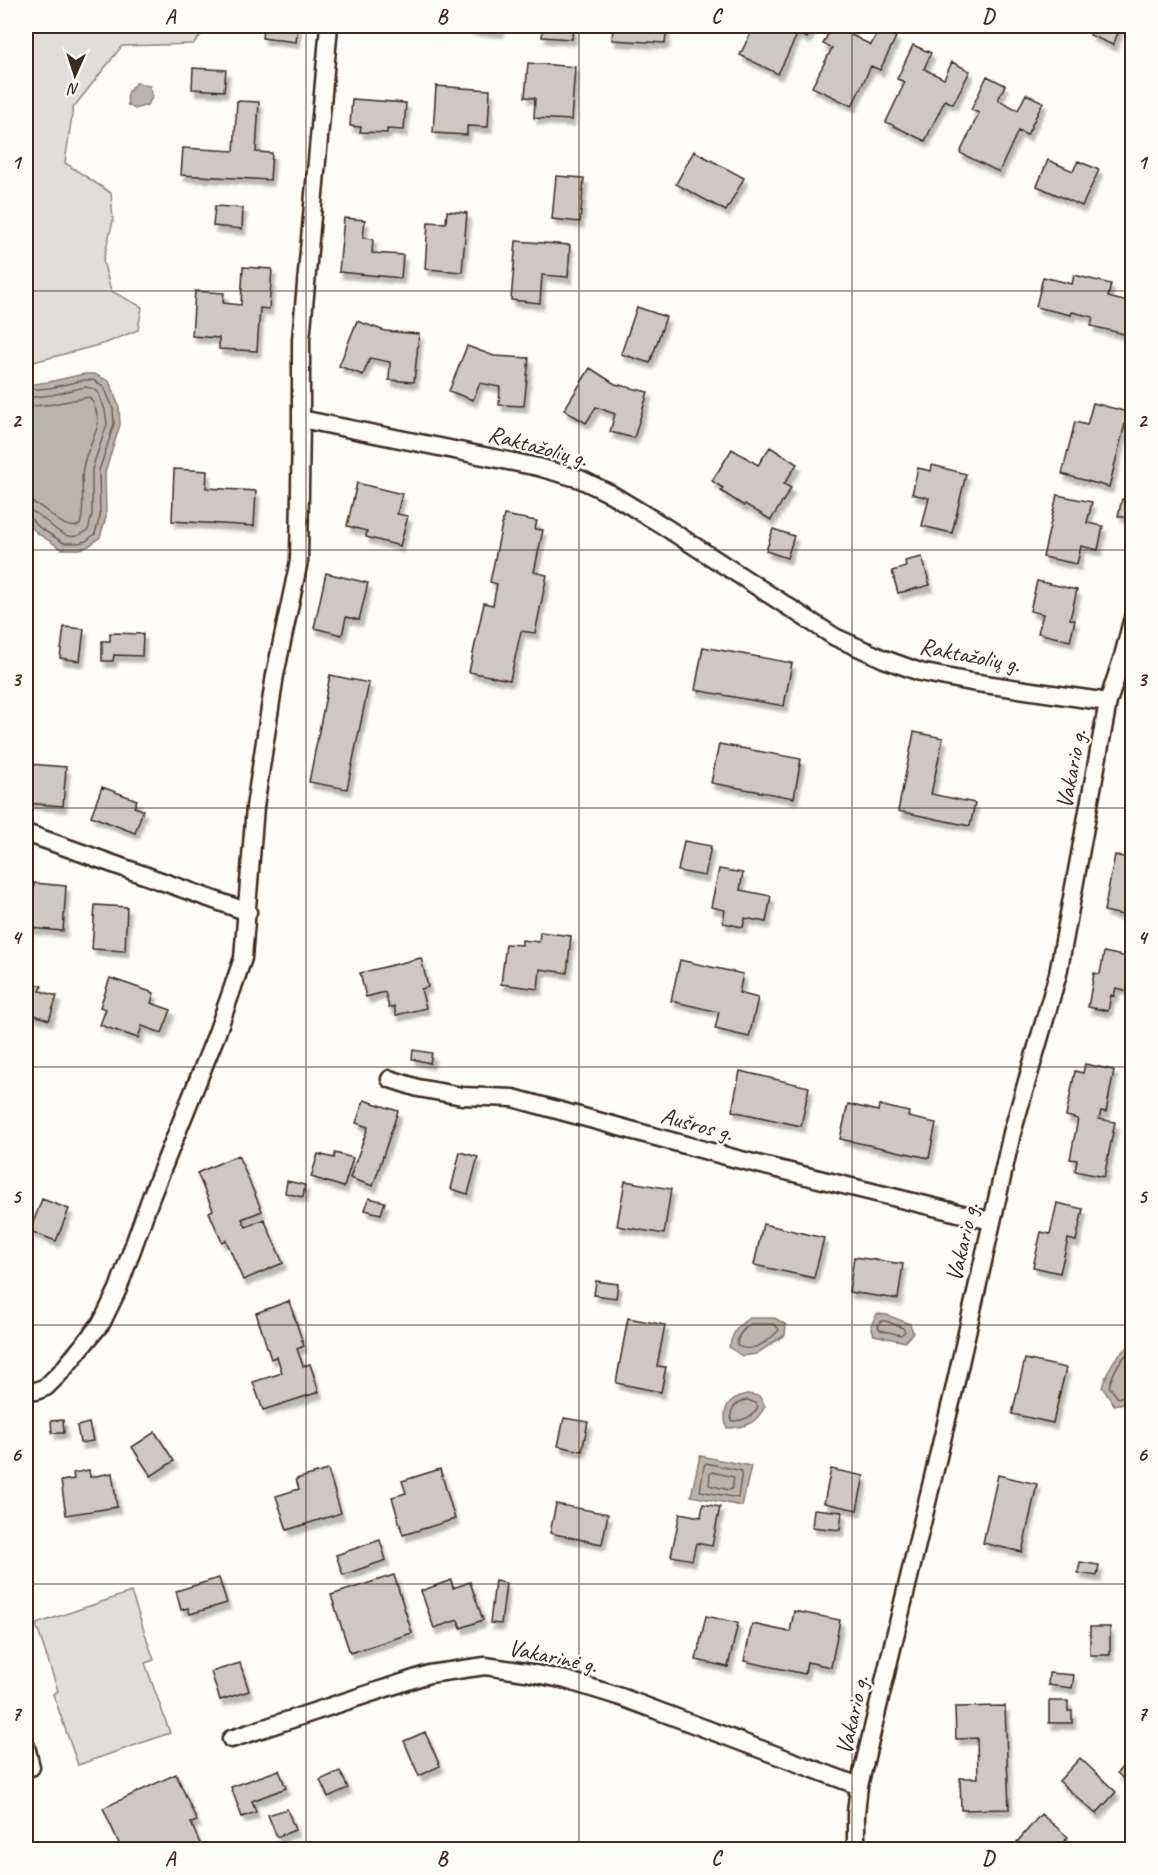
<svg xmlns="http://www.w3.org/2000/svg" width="1158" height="1875" font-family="Caveat,sans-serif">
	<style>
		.green { fill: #e1ded7; stroke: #8e847a; stroke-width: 1.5 }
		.water { fill: #bbb4ad; stroke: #887d74; stroke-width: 1.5 }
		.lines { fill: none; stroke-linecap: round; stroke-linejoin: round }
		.shore { stroke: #6e6157; stroke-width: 1.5 }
		.building { fill: #cdc8c2; stroke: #3b2a1e; stroke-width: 1.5; filter: url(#shadow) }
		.minor-casing { stroke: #3b2a1e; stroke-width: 21 }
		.minor { stroke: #fdfcf7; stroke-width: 16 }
		.grid { fill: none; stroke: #3b2a1e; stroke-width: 1.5; stroke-opacity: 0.55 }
		.labels { text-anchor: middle; stroke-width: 4.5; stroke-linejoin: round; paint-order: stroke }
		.street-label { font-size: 24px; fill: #3b2a1e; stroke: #fdfcf7 }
		.neatline { fill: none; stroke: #3b2a1e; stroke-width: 2 }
		.grid-label { font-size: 20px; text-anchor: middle; font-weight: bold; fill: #3b2a1e }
	</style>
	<defs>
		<filter id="shadow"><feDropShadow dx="3.5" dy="6" stdDeviation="1.5" flood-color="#0004"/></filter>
	</defs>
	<rect width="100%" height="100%" fill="#fdfcf7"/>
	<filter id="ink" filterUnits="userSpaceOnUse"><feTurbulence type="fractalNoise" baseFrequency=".0167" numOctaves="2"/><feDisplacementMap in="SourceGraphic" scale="12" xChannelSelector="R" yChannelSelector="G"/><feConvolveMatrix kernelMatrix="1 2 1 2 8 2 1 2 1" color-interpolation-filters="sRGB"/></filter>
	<g filter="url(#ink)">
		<path class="green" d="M26 26H203V33L193 44 122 46 73 108 65 163 111 193 113 221 103 261 111 291 142 307 138 330 106 343 26 364Z
			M131 1592 154 1660 145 1663 170 1733 78 1765 53 1694 58 1691 36 1624Z"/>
		<path class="water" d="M137 83 150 86 152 98 147 105 135 109 128 105C126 95 128 88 137 83Z
			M84 374H94L109 381 119 407 120 425 105 472 106 517 100 537 89 546 80 549H62L37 533 26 521V385L49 382Z
			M877 1314 887 1315 910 1324 913 1332 905 1342 874 1335 871 1325Z
			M750 1318H775L786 1325 785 1335 756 1354 742 1356 729 1347C733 1333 737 1325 750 1318Z
			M1132 1345V1397L1124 1403 1114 1405 1102 1387C1108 1370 1115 1353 1132 1345Z
			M747 1394 759 1396 765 1406C757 1423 745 1428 727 1428 721 1409 728 1398 747 1394Z
			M700 1456 751 1466 742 1506 691 1496Z"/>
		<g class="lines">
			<path class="shore" d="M26 390 50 388 84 380H93L104 387 113 408 114 424 99 471 100 516 95 534 86 541 79 543H64L40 528 31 519 26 518
				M26 398 52 395 85 387 91 388 98 392 105 410 107 424 92 469V515L88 530C61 552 47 511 26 510
				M26 407 53 404 89 397C94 402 98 414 98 423 96 438 85 452 83 468 80 487 86 506 80 525 61 534 46 502 26 501
				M881 1321H886L903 1328 905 1332 901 1335 880 1330 878 1326Z
				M751 1324H773L778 1328 779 1330C769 1341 751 1355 737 1345 737 1336 743 1329 751 1324Z
				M1132 1351C1119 1358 1113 1373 1109 1386L1118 1398 1132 1393
				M747 1400 756 1403 758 1407C754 1416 742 1422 732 1421 728 1410 736 1402 747 1400Z
				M706 1463 742 1471 738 1498 700 1491 704 1466Z
				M712 1472 733 1477 734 1479 732 1489 729 1490 709 1485 710 1474Z"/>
		</g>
		<path class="building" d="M263 26H298L296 42 262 38Z
			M470 26H500V31L469 29Z
			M543 26H573L572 39 542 37Z
			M613 26H667L665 43 612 40Z
			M754 26H813L807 38 798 33 778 74 740 55Z
			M832 26H855L851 35 871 45 879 28 896 37 880 70 871 66 852 106 812 87 832 48 823 44Z
			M1084 26H1121L1113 45 1090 35 1093 29Z
			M913 45 931 53 924 69 944 79 952 62 970 71 953 104 945 100 925 141 886 122 905 82 897 79Z
			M528 63 575 67 571 120 534 118 535 98 525 97Z
			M193 68 226 70 224 91 192 89Z
			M987 76 1005 85 998 100 1018 110 1026 94 1043 102 1027 135 1018 131 999 172 960 153 979 113 971 110Z
			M436 86 490 90 488 127 467 126V135L433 133Z
			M352 99 406 103 404 130 387 129V133L360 132 361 127 350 126Z
			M237 101 259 102 256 152 272 153 270 180 181 175 183 148 234 151Z
			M694 151 744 178 726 211 676 184Z
			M1048 160 1073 171 1078 161 1099 170 1082 206 1037 186Z
			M556 176 584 178 580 222 552 219Z
			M1132 189V217L1127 216Z
			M215 206 243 208 242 229 213 226Z
			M447 211 467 213 462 272 425 269 428 222 446 223Z
			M344 218 365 220 363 238 373 239 372 253 403 255 401 278 339 272Z
			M516 241 570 245 568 277 542 275 540 303 511 300Z
			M243 267 272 269 269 309 260 308 257 351 219 349V338L192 336 195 291 224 293 223 303 241 305Z
			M1074 275 1111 284 1108 297 1132 303V320L1129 335 1091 326 1093 317 1072 312 1071 315 1036 307 1043 277 1072 284Z
			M637 307 666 317 650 363 621 354Z
			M357 321 385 331 419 334 414 382 389 380 390 362 370 358 363 375 339 366Z
			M467 346 494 356 529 358 524 406 499 405 500 387 480 383 473 400 449 391Z
			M590 368 615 384 648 392 634 438 610 432 615 414 596 407 586 423 564 410Z
			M1093 403 1128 412 1109 487 1062 474 1075 422 1087 425Z
			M770 447 797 464 784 484 791 488 771 520 745 504 744 506 721 491 723 488 712 481 732 449 758 465Z
			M932 465 966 474 952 533 922 526 929 498 912 494 918 468 931 471Z
			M174 469 207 471 206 488 256 491 254 526 172 521Z
			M357 483 402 494 397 514 408 516 400 546 366 537 367 531 347 526Z
			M1057 495 1092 502 1087 523 1103 526 1098 550 1081 546 1077 564 1043 557Z
			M1122 499 1132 502V519L1118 516Z
			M504 515 537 521 535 529 543 530 534 572 547 575 535 633 521 631 510 680 469 672 484 603 493 605 497 584 490 582Z
			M773 529 794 536 787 558 766 551Z
			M922 557 930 585 898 593 892 571 906 567 905 561Z
			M326 573 368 583 359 620 346 617 342 635 314 628Z
			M1037 581 1077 590 1070 619 1075 620 1070 641 1038 633 1043 614 1030 611Z
			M64 627 84 629 80 661 60 658Z
			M110 633 143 634 142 656 114 655 113 661H102V641H110Z
			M703 647 792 663 784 706 695 690Z
			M330 675 369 683 347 789 309 782Z
			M914 732 943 738 931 794 975 803 970 826 898 811Z
			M719 744 801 759 794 798 711 783Z
			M29 764 66 767 63 806 26 803Z
			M102 787 137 800 134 807 143 810 135 833 91 816Z
			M684 841 711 846 705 876 678 871Z
			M1115 855 1132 859V917L1104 911Z
			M719 869 743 873 740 890 771 896 766 922 745 918 743 927 723 923 725 910 711 907Z
			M34 883 66 886 63 931 31 928Z
			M95 905 127 907 125 951 92 949Z
			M540 932 571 936 567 973 540 969 538 989 501 984 506 944 522 945V940L539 942Z
			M1104 952 1132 958V992L1116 988 1114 996 1111 995 1108 1011 1088 1007 1094 973 1100 974Z
			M421 958 428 987 421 989 426 1008 396 1015 394 1006 389 1008 385 992 366 997 360 973Z
			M680 960 743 974 739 993 758 998 749 1037 715 1029 719 1012 671 1001Z
			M110 978 154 993 151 1003 171 1010 162 1033 142 1026 138 1038 100 1025 106 1009 100 1007Z
			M26 980 42 986 40 991 57 996 49 1020 26 1012Z
			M413 1050 432 1053 430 1063 412 1059Z
			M1085 1064 1114 1070 1106 1112 1101 1111 1099 1119 1115 1122 1104 1177 1075 1171 1077 1160 1070 1159 1078 1119 1066 1116 1075 1071 1083 1073Z
			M740 1071 809 1087 801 1126 732 1111Z
			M364 1100 398 1111 373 1186 350 1178 368 1127 356 1123Z
			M848 1104 878 1111 879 1105 909 1112 908 1117 936 1123 929 1158 840 1139Z
			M460 1152 478 1157 468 1194 451 1189Z
			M335 1153 353 1158 344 1187 311 1177 318 1154 334 1158Z
			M238 1155 262 1211 242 1219 246 1227 264 1219 283 1263 243 1280 226 1240 222 1242 209 1212 213 1210 197 1173Z
			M287 1181 305 1185 303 1197 285 1193Z
			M625 1181 671 1189 664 1234 617 1226Z
			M369 1198 385 1202 381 1214 365 1210Z
			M42 1199 69 1209 56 1241 30 1231Z
			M1057 1203 1083 1209 1076 1241 1068 1239 1060 1273 1033 1267 1041 1232 1050 1234Z
			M763 1224 824 1238 814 1278 754 1265Z
			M854 1257 903 1264 898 1299 849 1292Z
			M596 1281 618 1284 616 1298 594 1295Z
			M289 1301 304 1346 297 1349 303 1366 310 1364 319 1392 263 1410 253 1382 282 1373 277 1356 271 1359 256 1313Z
			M628 1318 665 1325 657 1366 666 1367 661 1392 616 1383Z
			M1025 1359 1066 1368 1053 1423 1012 1414Z
			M564 1418 588 1422 582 1451 558 1446Z
			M63 1420 64 1433H52L51 1421Z
			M89 1423 93 1441 80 1443 77 1426Z
			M155 1432 174 1461 151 1476 132 1447Z
			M440 1469 455 1519 403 1535 392 1497 406 1493 402 1481Z
			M831 1469 864 1476 857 1510 824 1503Z
			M89 1470 90 1477 112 1473 117 1507 66 1515 61 1481 74 1479 73 1473Z
			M328 1470 341 1513 287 1530 276 1496 299 1489 296 1479Z
			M998 1475 1037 1484 1022 1552 983 1543Z
			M556 1504 608 1514 602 1544 550 1533Z
			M703 1504 720 1507 712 1546 696 1543 692 1560 671 1556 680 1513 701 1517Z
			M814 1509 842 1512 840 1530 812 1527Z
			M380 1540 386 1560 343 1575 336 1555Z
			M1080 1562 1099 1565 1097 1576 1078 1573Z
			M394 1575 412 1633 350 1653 331 1595Z
			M219 1578 227 1603 190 1614 188 1608 181 1610 176 1591Z
			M451 1580 453 1588 470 1582 483 1620 461 1628 458 1620 434 1628 421 1591Z
			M495 1581 506 1583 501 1624 490 1623Z
			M794 1611 840 1620 831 1667 807 1662 805 1674 744 1661 752 1624 790 1632Z
			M706 1616 738 1623 728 1667 696 1660Z
			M1090 1627H1110V1655H1090Z
			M240 1663 249 1691 220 1700 211 1672Z
			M1049 1673 1074 1675 1072 1688 1048 1685Z
			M1049 1701H1068V1711H1072V1723H1049Z
			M1005 1706 1009 1809 961 1810 960 1778H978L977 1738 956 1739 955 1707Z
			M425 1732 440 1766 419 1776 404 1741Z
			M1080 1758 1116 1792 1096 1814 1059 1781Z
			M1128 1760 1132 1764V1774L1126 1781 1117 1773Z
			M279 1770 286 1788 252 1801 256 1812 242 1817 231 1787Z
			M340 1771 348 1788 328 1797 320 1780Z
			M176 1774 197 1821 191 1823 203 1850H122L103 1808Z
			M287 1809 295 1830 277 1837 268 1815Z
			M1041 1814 1068 1837 1057 1850H1026L1017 1842Z"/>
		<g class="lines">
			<g class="minor-casing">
				<path id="minor" d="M329 26 301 340V419L538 467 580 479 611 494 662 525 835 637 884 659 920 672 971 682 1108 702
					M1123 656 1132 621
					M26 833 248 912
					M390 1079 418 1088 462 1096 513 1098 737 1159 991 1221
					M26 1391H36L46 1387 62 1371 102 1322 118 1289 151 1197 217 1033 243 958 255 807 275 675 299 561 301 419
					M231 1739 429 1674 485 1666 526 1672 566 1680 621 1697 859 1786
					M26 1746 31 1767
					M856 1850V1813L859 1786 954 1390 1012 1133 1058 974 1108 702 1123 656 1132 652"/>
			</g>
			<use href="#minor" class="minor"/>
		</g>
	</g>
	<path class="grid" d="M306 26V1850M579 26V1850M852 26V1850M26 291H1132M26 550H1132M26 808H1132M26 1067H1132M26 1325H1132M26 1584H1132"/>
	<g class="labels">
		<g class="street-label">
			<text transform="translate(538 446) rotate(15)" y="8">Raktažolių g.</text>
			<text transform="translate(970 655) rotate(11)" y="8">Raktažolių g.</text>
			<text transform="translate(1071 769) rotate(-79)" y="8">Vakario g.</text>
			<text transform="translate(697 1124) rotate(15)" y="8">Aušros g.</text>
			<text transform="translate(962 1242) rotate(-77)" y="8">Vakario g.</text>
			<text transform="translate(553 1656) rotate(12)" y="8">Vakarinė g.</text>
			<text transform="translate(852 1715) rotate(-77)" y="8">Vakario g.</text>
		</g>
	</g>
	<rect width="1158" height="1875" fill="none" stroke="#fdfcf7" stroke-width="66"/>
	<g transform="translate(75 75) rotate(183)" stroke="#fdfcf7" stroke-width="4.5" paint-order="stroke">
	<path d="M0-4.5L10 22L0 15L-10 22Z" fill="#3b2a1e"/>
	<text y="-9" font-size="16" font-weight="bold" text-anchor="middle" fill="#3b2a1e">N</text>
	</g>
	<rect x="33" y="33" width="1092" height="1809" class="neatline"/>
	<g class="grid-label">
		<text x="170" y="23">A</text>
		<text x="442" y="23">B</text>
		<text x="716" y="23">C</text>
		<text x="988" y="23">D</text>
		<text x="16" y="169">1</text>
		<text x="1142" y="169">1</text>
		<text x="16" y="427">2</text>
		<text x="1142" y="427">2</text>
		<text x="16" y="686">3</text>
		<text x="1142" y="686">3</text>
		<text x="16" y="944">4</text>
		<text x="1142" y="944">4</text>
		<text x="16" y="1203">5</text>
		<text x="1142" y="1203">5</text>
		<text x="16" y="1461">6</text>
		<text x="1142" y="1461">6</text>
		<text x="16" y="1720">7</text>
		<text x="1142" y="1720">7</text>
		<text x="170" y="1865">A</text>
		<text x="442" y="1865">B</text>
		<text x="716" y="1865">C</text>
		<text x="988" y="1865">D</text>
	</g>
</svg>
